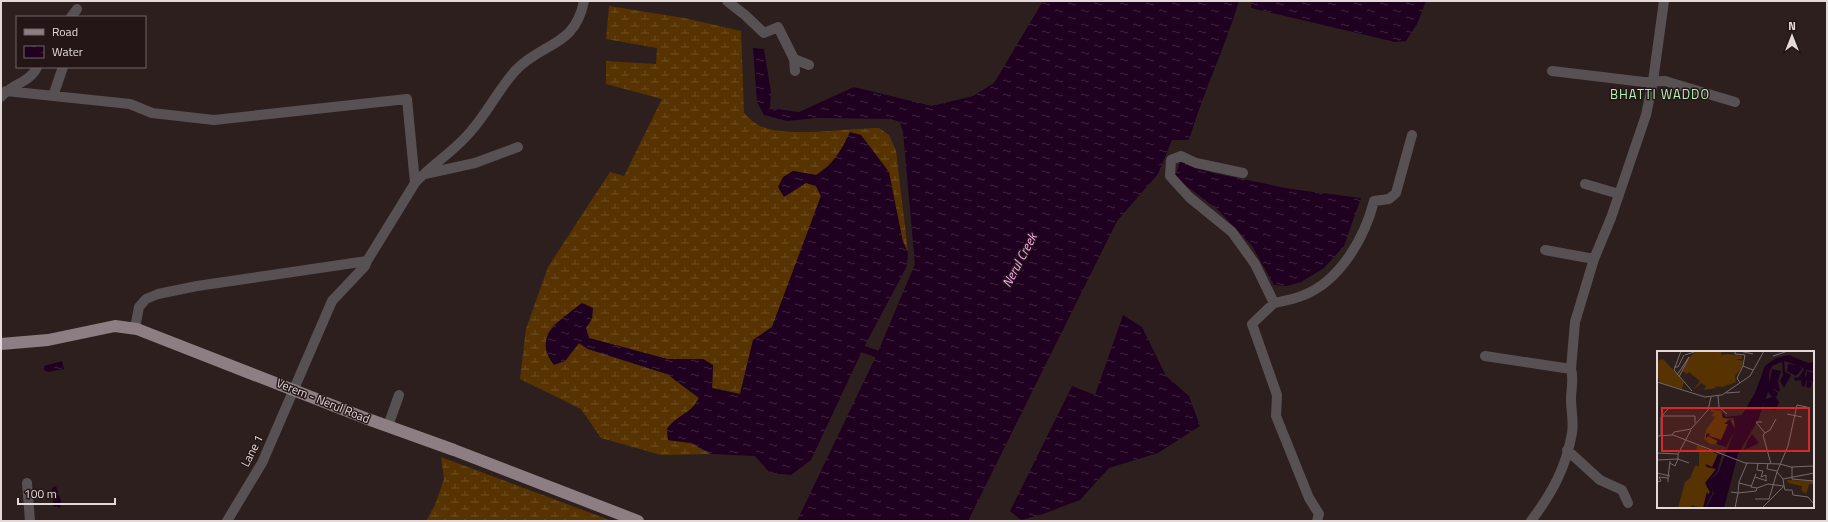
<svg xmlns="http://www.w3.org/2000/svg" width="1828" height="522" font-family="'Titillium Web',sans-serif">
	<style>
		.wetland { fill: url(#wetland-marsh) }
		.water { fill: url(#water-ripples) }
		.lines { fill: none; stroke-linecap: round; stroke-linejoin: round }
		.canal { stroke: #1f0020; stroke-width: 7 }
		.minor { stroke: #585154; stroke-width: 10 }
		.major { stroke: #8d7e83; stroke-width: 12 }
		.labels { text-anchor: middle; stroke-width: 3; stroke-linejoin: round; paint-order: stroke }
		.street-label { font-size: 12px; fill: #e3d9d9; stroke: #241616 }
		.neighbourhood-label { font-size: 13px; letter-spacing: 1px; fill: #b4f3b9; stroke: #241616 }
		.water-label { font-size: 13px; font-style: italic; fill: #f6a8f4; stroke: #241616 }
		.inset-road { fill: none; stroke: #766969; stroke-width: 1 }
		.view { fill: #d62828; fill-opacity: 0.15; stroke: #d62828; stroke-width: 2 }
		.inset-edge { fill: none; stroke: #e3d9d9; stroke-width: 2 }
	</style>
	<defs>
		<pattern id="wetland-marsh" width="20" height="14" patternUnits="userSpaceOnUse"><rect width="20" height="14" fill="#563300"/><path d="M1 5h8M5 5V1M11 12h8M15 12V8" fill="none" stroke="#6e5025"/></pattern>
		<pattern id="water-ripples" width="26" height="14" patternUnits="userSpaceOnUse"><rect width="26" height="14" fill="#1f0020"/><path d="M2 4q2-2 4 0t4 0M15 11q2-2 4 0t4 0" fill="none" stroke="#3f2540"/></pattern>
	</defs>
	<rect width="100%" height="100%" fill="#2e1f1f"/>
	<path class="wetland" d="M609 6 684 18 741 31 744 113C748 117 753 122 758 125 784 139 847 128 879 128L889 135 896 151 908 252 850 132C841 151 834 163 816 175L793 171 806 183 816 186 821 196 772 327 753 340 740 394 712 388 713 366 703 359H667L589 338 586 328 592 319 582 303 554 325 547 334 565 361 579 343 588 349 667 374 699 398C691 414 678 414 667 429L668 440 691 443 711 454 661 455 601 438 581 409 520 379 526 329 548 267 610 172 624 176 662 99 606 84V61L656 64 657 48 606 39Z
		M441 457 612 521H426L435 505 444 479Z"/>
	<path class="water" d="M1043 1H1239C1225 48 1203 92 1189 140H1172L1158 174 1117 221 968 521H797L877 354 915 264 903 132 900 122 891 119 817 118 787 121 764 115 757 102 753 48 764 49 771 92 770 108 799 112 854 87 932 106 973 96 994 83Z
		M1251 1H1426L1417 24 1406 41 1395 42 1251 8Z
		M850 132 861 135 889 172 903 242 908 252 907 266 863 349 811 460 791 475 770 473 755 456 711 454 691 443 668 440 667 429C677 415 691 414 699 398L667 374 588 349 579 343 565 361 554 365C531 336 561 320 582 303L593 308 592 319 586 328 589 338 667 359H703L713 365 712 388 740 394 753 340 772 327 821 196 816 186 806 183 784 197 778 187 783 177 793 171 816 175C834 164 841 151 850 132Z
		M1180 162 1213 173 1291 189 1361 198 1344 246 1324 268 1301 282 1287 286 1274 285 1252 246 1219 211 1175 177Z
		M1123 315 1142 327 1166 376 1189 396 1200 426 1158 453 1109 468 1080 500 1043 514 1021 520 1010 511 1072 386 1095 395Z
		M62 361 64 369 48 372 44 370V366Z
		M56 486 61 501 60 508H57L53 506C54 499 51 494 52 488Z"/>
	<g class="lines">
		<path class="canal" d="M863 349 877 354"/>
		<path class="minor" d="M727 1 745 15 764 33 778 27 794 59 809 65
			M71 17 77 9
			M794 59 795 71
			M1552 71 1644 82 1665 81 1735 102
			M6 91 130 104 152 113 214 120 407 99 415 183
			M53 96 63 67
			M1 97C11 84 31 82 37 67
			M1243 173 1196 163 1181 156 1171 160 1170 176 1189 197 1232 232 1255 264 1274 303 1252 324 1277 395 1276 416 1309 498 1319 514 1317 521
			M425 174 475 163 518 147
			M1585 184 1619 194
			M1545 250 1594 259
			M1274 303C1284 301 1295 299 1304 295 1340 281 1365 237 1374 201L1389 199 1396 193 1412 135
			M135 328 139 307 146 299 158 294 197 286 367 261 415 183C432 164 455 151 471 131 488 112 499 88 516 70 543 42 575 47 584 1
			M1485 356 1571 369
			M388 426 399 395
			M1567 450 1600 480 1622 490 1628 503
			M27 483 30 521
			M227 521 262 463 332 301 365 266 367 261
			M1531 521C1552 493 1566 468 1572 433 1574 422 1571 410 1571 399 1571 389 1574 379 1571 369L1575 322 1594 259 1611 218 1646 115 1653 81 1664 1"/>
		<path class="major" d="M1 344 48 340 115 326 137 329 365 418 454 450 638 521"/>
	</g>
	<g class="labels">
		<g class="street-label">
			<text transform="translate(323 401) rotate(22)" y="4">Verem - Nerul Road</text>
			<text transform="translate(252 451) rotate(-63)" y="4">Lane 1</text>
		</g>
		<g class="neighbourhood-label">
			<text x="1660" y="99">BHATTI WADDO</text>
		</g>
		<g class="water-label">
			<text transform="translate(1019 260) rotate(-62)" y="5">Nerul Creek</text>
		</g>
	</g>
	<g transform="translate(1657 351)">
		<rect width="157" height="157" fill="#2e1f1f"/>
		<path d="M53 0H64L69 27 74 28 73 32 66 36 54 35 43 27 45 19 57 5ZM130 129 157 130V133H152L149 143 145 140V135L131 132Z" fill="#563300"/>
		<path d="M40 0H53L57 5 56 15 48 16 43 27 60 37 47 39 49 35 44 32 36 39 43 30 32 21 30 23 25 20 32 6ZM71 3 85 5V8H78L86 10 85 16 78 25 79 31 66 36 73 32 74 28H65L60 24V16L65 13V4Z" fill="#563300"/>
		<path d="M6 8 27 31 25 38 3 32 0 23V10ZM54 58 64 60 66 67 77 70 78 78 73 70 64 89 52 85 53 82 51 85 61 90 59 91 62 94 53 93 47 88 49 79 58 66 54 64 58 61H54ZM40 94 62 104 55 116 48 114 59 118 49 134 53 141 52 144 50 141 46 157 34 154 36 145 34 156 38 157H21L28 131 33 127 38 115H42V101L39 100Z" fill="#563300"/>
		<path d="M132 4 151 12 157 11V20L149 19 148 24 149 27 150 20 157 22V31L152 30 155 32 153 37 149 36 150 30 149 29 148 35 145 36 144 29 138 30 137 27 142 26 147 18 141 15 145 18 139 25 130 20 131 13 140 14 127 10 128 21 134 24 127 37 123 30 126 24 125 11 115 15 112 22V33L115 18 124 20 121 30 123 41 115 37 121 42 119 47 122 51 119 59 106 58 108 48 115 46 111 41 101 69 81 103 67 157H49L57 142 52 130 61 122 78 79 69 96 59 93 61 90 51 85 49 87V84L52 82V85L64 89 71 73H67L73 68 78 78 77 67H66L65 61 69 66 85 64 98 42 108 15 119 7ZM95 83 102 92 87 99 91 89ZM61 103 65 104 60 121 52 130 56 141 48 157H46L50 141 51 144 53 141 48 132 59 118 50 116 48 113 55 116Z" fill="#1f0020"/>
		<path class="inset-road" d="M24 0 17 19 35 40M78 0V3L88 4 86 15 96 19M82 0 96 3M28 4 40 0M116 5 131 0M17 16H21L27 4M20 24 32 6 22 26M0 31 48 46 65 44 93 25 107 0M83 32 80 27 86 15M69 42 83 41M61 45 62 56 70 63M150 56 140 54 131 95 120 121 126 128 157 122M130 63 145 66M5 65H38V72M105 71H99L108 82 106 84 114 113M108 82 113 79 119 68M15 84 17 81 34 78 51 59 54 46M0 85 16 84 88 112 123 113 134 116 157 115M4 85V66L11 58M0 102 21 103 34 79M0 109 21 108V103M13 112 18 115 21 108 32 112M101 112 100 119 106 120 104 126 109 124V129M111 112 110 118 120 120M135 116V128L157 130M0 122 13 125M99 123 94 136 100 137M98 126 110 130M11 127 13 110M0 131 4 130 2 126 11 127V131M82 132 94 135M74 141 81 142 82 131 90 112M98 148H112L120 121M78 157 81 142 99 140 100 137 111 133 127 135 126 128M105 157 127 135 128 139H135L136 144 151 146 157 153"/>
		<path class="view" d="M5 57H152V100H5Z"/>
		<rect width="157" height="157" class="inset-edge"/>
	</g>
	<rect width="1828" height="522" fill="none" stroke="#e3d9d9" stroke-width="4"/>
	<rect x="16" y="16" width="130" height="52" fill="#241616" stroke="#706464"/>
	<rect x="24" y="29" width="20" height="6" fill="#8d7e83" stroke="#706464"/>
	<text x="52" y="36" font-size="12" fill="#e3d9d9">Road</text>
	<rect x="24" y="46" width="20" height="12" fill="url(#water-ripples)" stroke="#706464"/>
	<text x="52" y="56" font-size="12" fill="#e3d9d9">Water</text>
	<g transform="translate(1792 36)" stroke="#241616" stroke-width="3" paint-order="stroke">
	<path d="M0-3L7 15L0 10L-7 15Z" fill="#e3d9d9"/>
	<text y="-6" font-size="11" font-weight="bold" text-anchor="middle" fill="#e3d9d9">N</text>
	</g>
	<path d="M18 498v6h97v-6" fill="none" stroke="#e3d9d9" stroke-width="2"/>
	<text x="24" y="498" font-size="12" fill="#e3d9d9" stroke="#241616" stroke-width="3" paint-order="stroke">100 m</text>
</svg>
